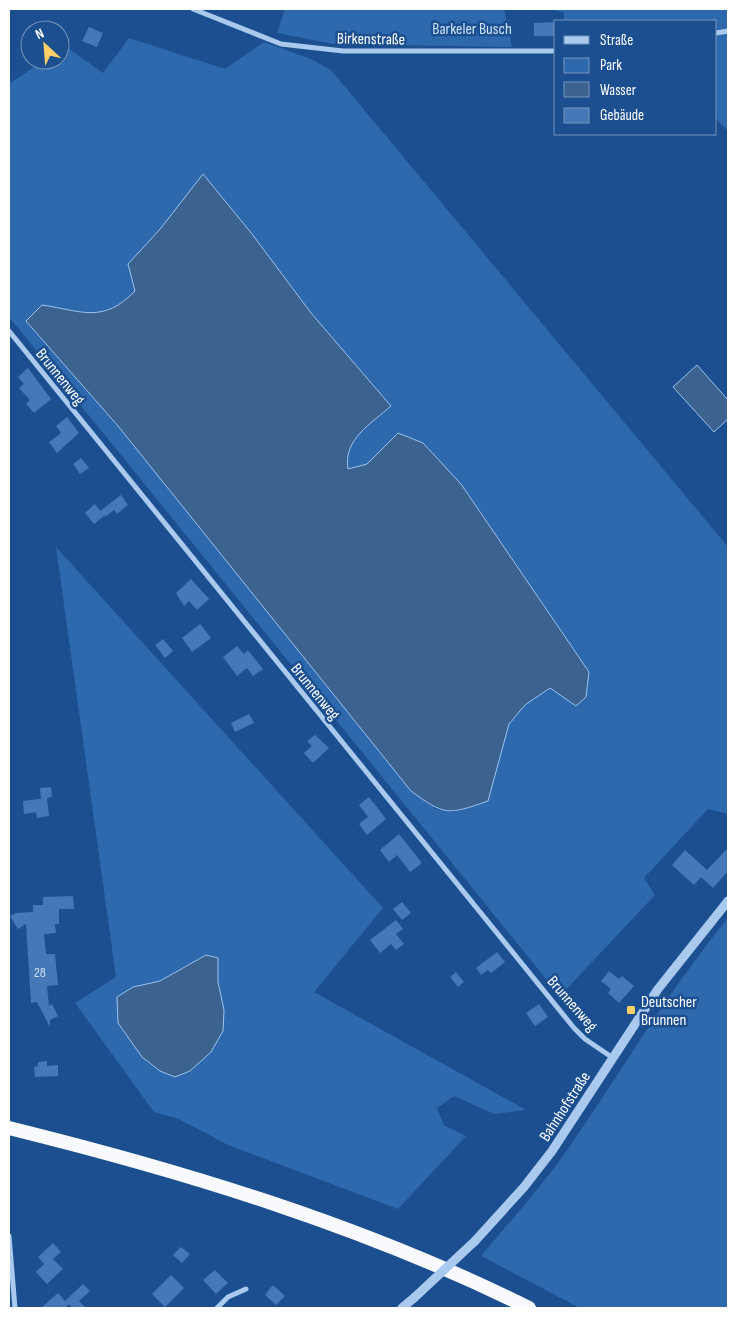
<svg xmlns="http://www.w3.org/2000/svg" width="737" height="1317" font-family="'Sofia Sans Condensed',sans-serif">
	<style>
		.green { fill: #2e69ad; fill-rule: evenodd }
		.water { fill: #3c6290; stroke: #9cc4f0 }
		.building { fill: #4478b7 }
		.lines { fill: none; stroke-linecap: round; stroke-linejoin: round }
		.minor { stroke: #a9c9ee; stroke-width: 5 }
		.tertiary { stroke: #a9c9ee; stroke-width: 9 }
		.trunk { stroke: #f8faff; stroke-width: 14 }
		.tertiary-bridge { stroke: #a9c9ee; stroke-width: 9 }
		.poi-dot { fill: #ffd166; stroke: #1b4f8f; stroke-width: 2 }
		.labels { text-anchor: middle; stroke-width: 5; stroke-linejoin: round; paint-order: stroke }
		.number-label { font-size: 14px; fill: #d0dded }
		.park-label { font-size: 16px; fill: #cfe3fa; stroke: #1b4f8f }
		.street-label { font-size: 16px; fill: #fff; stroke: #1b4f8f }
		.poi-label { font-size: 16px; fill: #fff; stroke: #1b4f8f; text-anchor: start }
	</style>
	<rect width="100%" height="100%" fill="#1b4f8f"/>
	<path class="green" d="M285 9H504L512 47 333 44 277 33Z
		M548 9H728V131L716 119V21H565L563 12Z
		M129 38 225 69 264 42 311 59 331 70 728 547V814L708 809 644 878 655 895 560 996 9 317V84L44 60H60V49L65 46 103 73ZM203 174 252 234 311 313 391 406C370 425 343 439 348 470L367 464 397 433 461 484 589 672C560 684 527 694 510 723 501 737 493 783 488 801L455 812 435 809 118 426 26 321 42 305C83 311 102 324 135 291L128 264 161 228Z
		M56 547 383 908 314 992 526 1110 494 1114 454 1096 437 1108 444 1125 466 1136 398 1209 228 1145 179 1119 154 1112 75 1003 116 977ZM206 955 218 959V982L133 987 160 981Z
		M728 918V1308H580L481 1256C511 1220 543 1185 570 1146 622 1070 669 990 728 918Z"/>
	<path class="water" d="M203 174 252 234 311 313 391 406C371 424 343 439 348 469L367 464 398 433 423 443 461 484 589 672 586 697 576 706 550 688 525 705 509 724 488 801C448 815 445 816 411 791L118 426 26 321 42 305C82 311 103 324 135 291L128 264 161 228Z
		M697 365 728 400V419L714 432 673 387Z
		M206 955 218 958V982L224 1010 223 1031 211 1052 190 1071 175 1077 160 1071 142 1057 118 1023 117 997 133 987 160 981Z"/>
	<path class="building" d="M556 22V36H534V23Z
		M89 27 103 33 97 47 82 41Z
		M28 368 51 399 34 413 26 404 30 400 19 388 24 384 18 377Z
		M67 417 79 433 57 453 49 442 61 433 56 426Z
		M81 458 89 468 80 474 73 464Z
		M121 495 128 505 117 514 114 510 105 517 100 511Z
		M95 504 104 516 94 524 85 513Z
		M191 579 209 599 197 610 189 601 184 606 176 593Z
		M200 624 211 638 192 652 182 638Z
		M163 639 173 651 165 658 155 645Z
		M237 646 244 654 248 650 263 669 253 676 247 668 237 676 223 657Z
		M249 714 254 723 235 732 231 723Z
		M315 735 329 748 313 763 304 753 312 746 307 741Z
		M51 787 52 797 41 799 40 788Z
		M369 797 386 819 367 835 359 824 368 817 359 805Z
		M47 798 49 816 37 818 36 812 24 814 23 801Z
		M399 834 422 863 410 872 397 855 389 862 380 850Z
		M728 848V871L713 888 701 877 694 885 672 865 685 850 707 870Z
		M73 896 74 909H59V924H55L56 933 44 934 46 954H55L58 985 47 986 49 1006 52 1004 58 1016 50 1020V1027L37 1002 31 1003 26 924 18 929 10 916 16 913 33 912V905H43V897Z
		M402 902 411 913 402 920 393 909Z
		M396 920 403 929 396 934 404 944 396 950 391 944 380 953 370 940Z
		M497 952 505 962 491 973 488 970 481 975 476 968Z
		M609 971 619 979 622 976 634 986 619 1003 608 993 611 989 601 981Z
		M456 972 464 982 458 987 450 977Z
		M539 1004 548 1017 535 1026 526 1013Z
		M47 1061V1066L58 1065V1076L35 1077 34 1067 38 1066V1062Z
		M53 1243 61 1252 53 1259 63 1269 47 1284 36 1272 44 1264 38 1257Z
		M181 1247 190 1254 182 1263 173 1255Z
		M215 1270 228 1283 216 1294 203 1280Z
		M171 1275 184 1288 165 1307 152 1294Z
		M83 1284 90 1291 79 1301 86 1308H72L69 1304 65 1308H41L58 1293 65 1301Z
		M273 1285 285 1296 276 1305 265 1295Z"/>
	<g class="lines">
		<path class="minor" d="M193 9 281 44 343 51H556
			M716 33 728 31
			M9 331 574 1028 585 1039 613 1058
			M9 1236 15 1308
			M217 1308 228 1297 246 1289"/>
		<path class="tertiary" d="M475 1241 524 1187 552 1151 658 989 728 901
			M402 1308 415 1297"/>
		<path class="trunk" d="M9 1128C187 1172 364 1226 529 1308"/>
		<path class="tertiary-bridge" d="M415 1297 475 1241"/>
	</g>
	<rect class="poi-dot" x="626" y="1005" width="10" height="10" rx="2.5"/>
	<g class="labels">
		<g class="number-label">
			<text x="40" y="977">28</text>
		</g>
		<g class="park-label">
			<text x="472" y="34">Barkeler Busch</text>
		</g>
		<g class="street-label">
			<text transform="translate(371 38) rotate(1)" y="6">Birkenstraße</text>
			<text transform="translate(61 376) rotate(51)" y="6">Brunnenweg</text>
			<text transform="translate(316 691) rotate(51)" y="6">Brunnenweg</text>
			<text transform="translate(573 1003) rotate(49)" y="6">Brunnenweg</text>
			<text transform="translate(564 1106) rotate(-57)" y="6">Bahnhofstraße</text>
		</g>
		<g class="poi-label">
			<text x="641" y="1007">Deutscher<tspan x="641" dy="18">Brunnen</tspan></text>
		</g>
	</g>
	<rect width="737" height="1317" fill="none" stroke="#ffffff" stroke-width="20"/>
	<rect x="554" y="20" width="162" height="115" fill="#1b4f8f" stroke="#7695bc"/>
	<rect x="564" y="36" width="25" height="8" fill="#a9c9ee" stroke="#7695bc"/>
	<text x="600" y="45" font-size="15" fill="#ffffff">Straße</text>
	<rect x="564" y="58" width="25" height="15" fill="#2e69ad" stroke="#7695bc"/>
	<text x="600" y="70" font-size="15" fill="#ffffff">Park</text>
	<rect x="564" y="82" width="25" height="15" fill="#3c6290" stroke="#7695bc"/>
	<text x="600" y="95" font-size="15" fill="#ffffff">Wasser</text>
	<rect x="564" y="108" width="25" height="15" fill="#4478b7" stroke="#7695bc"/>
	<text x="600" y="120" font-size="15" fill="#ffffff">Gebäude</text>
	<g transform="translate(45 45) rotate(334)"><circle r="24" fill="#1b4f8f" stroke="#7695bc"/>
	<path d="M0-4L9 19L0 12L-9 19Z" fill="#ffd166"/>
	<text y="-8" font-size="14" font-weight="bold" text-anchor="middle" fill="#ffffff">N</text>
	</g>
</svg>
